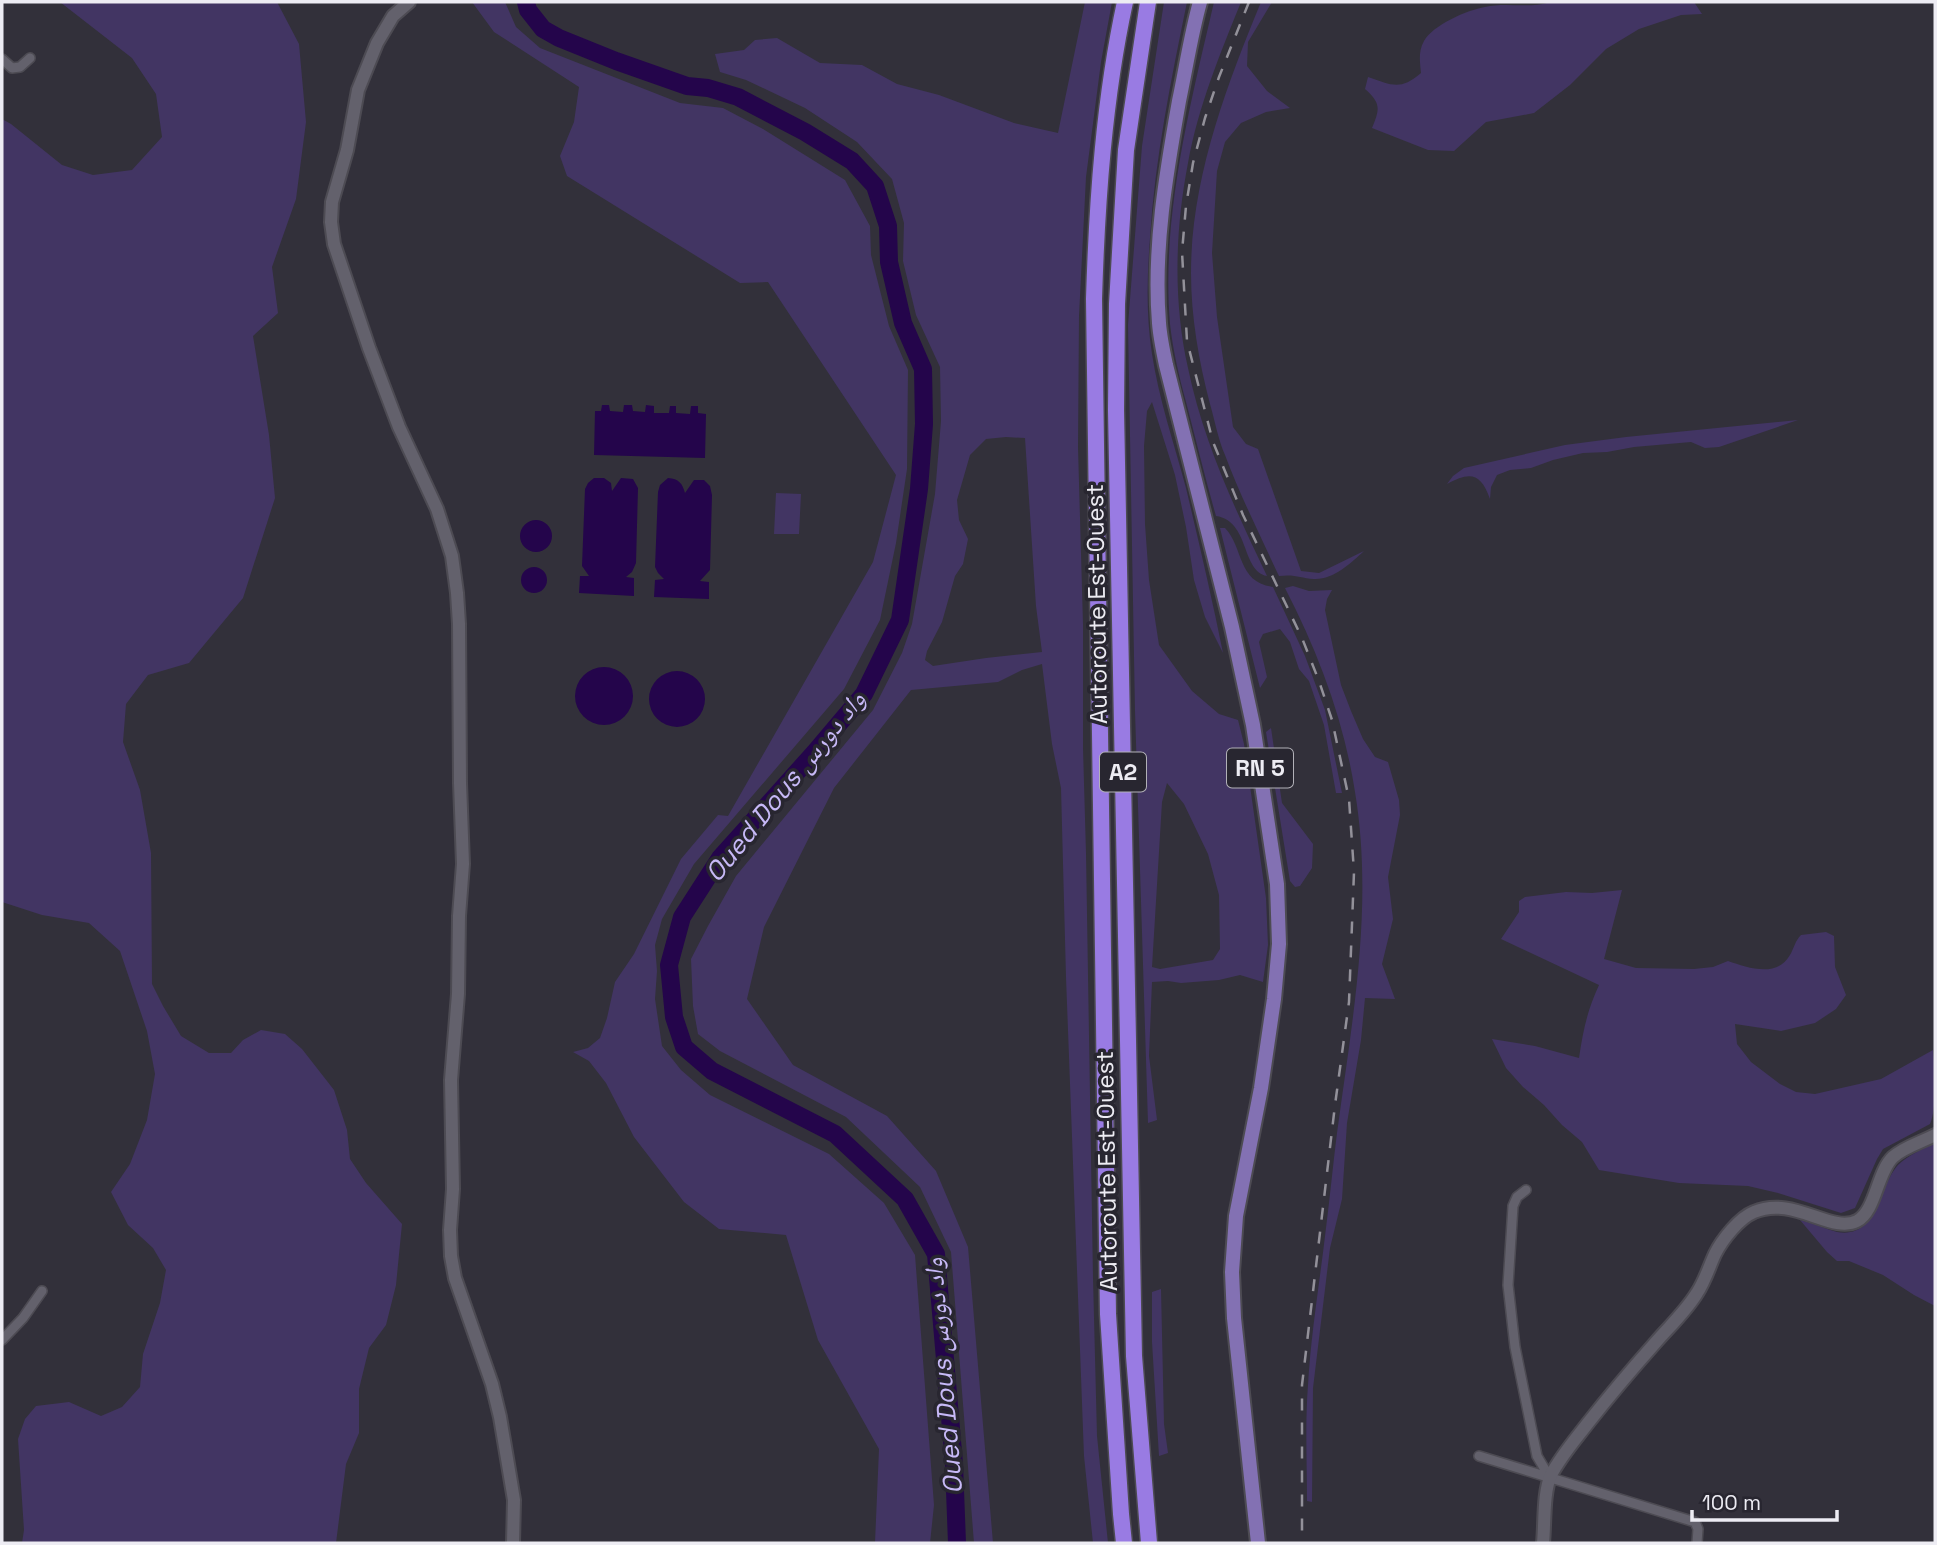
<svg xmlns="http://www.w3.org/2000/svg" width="1937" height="1545" font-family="'Space Grotesk','Noto Naskh Arabic',sans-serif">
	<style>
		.green { fill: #423563; fill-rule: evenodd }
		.water { fill: #24054b }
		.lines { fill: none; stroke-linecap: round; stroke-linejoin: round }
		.river { stroke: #24054b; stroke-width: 18 }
		.street-casing { stroke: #4d4b53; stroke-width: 12 }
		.secondary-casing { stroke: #4d4b53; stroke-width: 16 }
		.primary-casing { stroke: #4d4b53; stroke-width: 18 }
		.highway-casing { stroke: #4d4b53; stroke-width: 19 }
		.street { stroke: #63616c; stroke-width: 9 }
		.secondary { stroke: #63616c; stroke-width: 12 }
		.primary { stroke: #8371b3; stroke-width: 14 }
		.highway { stroke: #997be3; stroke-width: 16 }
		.rail { stroke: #93919a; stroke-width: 2.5; stroke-dasharray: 12 12; stroke-linecap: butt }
		.labels { text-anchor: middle; stroke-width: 7; stroke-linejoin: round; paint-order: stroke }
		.shield { fill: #282630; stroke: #b2b1b8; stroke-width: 2 }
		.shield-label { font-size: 23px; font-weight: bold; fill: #edecf3 }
		.street-label { font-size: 24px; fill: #edecf3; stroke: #282630 }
		.water-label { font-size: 26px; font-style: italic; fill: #c7b9f7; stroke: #282630 }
	</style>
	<rect width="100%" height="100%" fill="#32303a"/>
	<path class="green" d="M60 2H277L299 44 306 122 296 199 272 267 278 313 253 336 269 435 275 498 243 598 189 663 148 675 126 704 123 742 140 790 151 853 152 984 163 1006 181 1036 209 1053H231L243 1040 261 1030 285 1034 302 1049 334 1090 347 1130 350 1159 366 1183 402 1224 396 1285 386 1325 369 1348 359 1389V1433L346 1464 336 1543H22L24 1530 18 1439 25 1419 36 1406 69 1402 101 1416 122 1407 140 1387 143 1354 160 1303 166 1270 153 1248 128 1225 111 1192 130 1164 147 1120 155 1074 147 1031 120 951 89 923 42 915 2 902V119L11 124 62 165 93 175 132 170 162 137 156 94 132 58Z
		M472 2H505L516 27 540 48 680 103 723 108 763 129 845 180 870 226 871 255 889 326 908 370 907 469 896 543 880 620 844 689 694 864 662 919 655 945 657 971 655 999 662 1046 681 1070 710 1095 829 1154 884 1203 915 1255 934 1505 930 1543H875L879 1449 818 1340 786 1235 719 1229 684 1202 634 1137 606 1083 589 1061 573 1052 588 1048 600 1038 607 1018 615 982 634 954 681 859 718 815 728 816 873 562 896 475 768 282 740 283 567 176 560 156 574 122 579 87 494 32Z
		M1085 2H1112L1101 62 1086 177 1079 316 1078 447 1083 624V748L1086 853 1093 1278 1097 1436 1108 1543H1093L1084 1456 1066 977 1061 788 1052 744 1042 664 1022 670 998 682 911 690 834 788 764 927 747 999 793 1065 887 1116 936 1171 968 1247 993 1543H974L951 1252 920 1187 846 1117 720 1051 698 1034 693 1006 691 959 708 926 736 876 873 710 902 653 912 624 935 494 941 421 940 367 916 315 903 261 904 223 892 179 857 142 805 108 746 80 720 72 715 54 744 50 755 40 777 38 820 63 862 65 897 84 939 95 1014 123 1058 133ZM1006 437 1025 438 1036 606 1042 652 986 658 933 666 925 660 927 651 942 622 955 576 963 564 968 539 959 520 957 500 970 455 986 439Z
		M1164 2H1187C1171 80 1155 158 1150 238 1147 277 1146 315 1152 354 1159 400 1174 443 1186 488 1199 543 1212 598 1223 653L1205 617 1194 580 1186 527 1175 475 1152 402 1147 411 1144 446 1145 524 1149 580 1159 645 1192 691 1219 714 1238 720 1244 744 1266 898 1268 945 1263 982 1240 975 1219 980 1181 983 1168 981 1152 982 1149 1056 1157 1120 1148 1123 1135 711 1128 325 1142 146ZM1167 783 1184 804 1208 854 1219 895 1220 949 1213 960 1160 969 1152 967 1162 802Z
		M1214 2H1241C1220 54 1198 107 1188 163 1175 230 1173 301 1188 368 1203 441 1235 509 1267 576 1241 571 1250 521 1216 516 1205 478 1196 440 1186 402 1179 376 1173 351 1170 324 1161 216 1190 106 1214 2Z
		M1261 2H1272L1248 42 1247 66 1267 91 1290 108 1266 112 1241 123 1225 142 1217 171 1212 253 1217 317 1226 379 1233 427 1246 444 1258 449 1301 571 1319 573 1364 551C1351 563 1333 580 1314 579 1300 578 1295 574 1279 576L1277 572C1259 533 1240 495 1225 455 1218 439 1215 421 1210 404 1199 362 1191 317 1191 273 1191 179 1226 87 1261 2Z
		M1550 2H1694L1702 14 1681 15 1639 29 1606 49 1570 85 1534 113 1486 122 1454 151 1428 150 1372 128C1380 109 1381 103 1365 89L1368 77C1392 85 1400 91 1421 73 1420 63 1418 51 1424 41 1433 25 1467 10 1485 7 1506 2 1530 9 1550 2Z
		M1798 420 1719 447 1705 448 1691 442 1634 447 1607 452 1583 453 1553 460 1531 468 1510 470 1497 475 1491 487 1490 499C1481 473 1470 471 1447 484L1453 476 1464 468 1565 445 1626 437Z
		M776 493 801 494 799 534H774Z
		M1220 528H1225C1244 548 1237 582 1273 587L1305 656 1325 710 1342 793H1336L1324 725 1309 681 1299 669 1290 642 1280 629 1263 634 1259 642 1267 677 1260 688Z
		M1293 586 1309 591 1332 590 1327 599 1325 610 1341 685 1351 711 1363 739 1375 757 1388 762 1399 800 1400 815 1388 877 1393 919 1382 964 1395 999 1365 998 1361 1040 1347 1123 1342 1199 1330 1248 1313 1388 1312 1502 1307 1501C1307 1463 1305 1424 1308 1385 1311 1333 1320 1280 1326 1228 1330 1196 1333 1165 1337 1133 1352 1021 1374 906 1355 792 1344 720 1318 652 1285 588Z
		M1271 728 1282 803 1313 844 1312 868 1300 886 1295 887 1290 881 1266 732Z
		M1622 890 1604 959 1636 968 1694 969 1713 967 1728 961C1748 968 1777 978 1790 955 1794 948 1795 941 1801 935L1826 932 1834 936 1835 967 1846 995 1836 1009 1815 1023 1781 1031 1735 1024 1737 1044 1751 1062 1780 1084 1796 1092 1815 1094 1881 1079 1933 1050C1935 1069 1937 1109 1930 1124L1883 1149 1877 1159 1855 1208 1841 1213 1778 1193 1748 1186 1679 1183 1599 1170 1582 1142 1562 1125 1544 1105 1523 1087 1506 1068 1492 1039 1535 1046 1579 1058C1583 1031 1587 1011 1599 985L1501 939 1519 912V901L1525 897 1566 892 1592 893Z
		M1935 1143V1306L1914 1295 1883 1275 1849 1261H1837L1827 1252 1800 1220C1813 1223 1825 1229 1837 1232 1879 1239 1878 1187 1898 1165 1908 1155 1923 1149 1935 1143Z
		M1161 1289 1164 1424 1168 1453 1159 1456 1152 1342V1292Z"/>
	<path class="water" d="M602 405H609L610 411 623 412 624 405H632L633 411 645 412 646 405 654 406V413H669L670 406H676V413L690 414 691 406H698V413L706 414 705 458 594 455 595 411H601Z
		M594 478H604L611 483 612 491 621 478 633 479 638 488 636 563 632 572 626 577 634 578V596L579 593 580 576H589L582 566 585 489 588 483Z
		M668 478C679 479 682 483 685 493L694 480H704L710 486 712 495 710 570 700 581 709 582V599L654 597 655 580 664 579 658 573 655 567 658 492 660 485Z
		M520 536a16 16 0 1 1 32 0a16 16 0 1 1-32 0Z
		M521 580a13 13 0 1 1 26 0a13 13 0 1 1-26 0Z
		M575 696a29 29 0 1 1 58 0a29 29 0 1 1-58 0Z
		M649 699a28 28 0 1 1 56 0a28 28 0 1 1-56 0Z"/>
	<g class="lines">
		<path class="river" d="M526 2 528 10 543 29 559 38 616 61 687 86 708 88 738 97 805 132 852 161 875 186 888 226 889 262 903 323 923 369 924 424 919 489 900 620 864 694 815 752 720 858 682 917 669 965 674 1017 684 1047 712 1071 835 1134 905 1199 936 1254 954 1464 957 1543"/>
		<g class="street-casing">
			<path id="street" d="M2 59 12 68 20 67 30 58
				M1526 1190 1517 1197 1513 1206 1508 1285 1515 1347 1537 1456 1550 1478
				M2 1340 23 1318 42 1291
				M1479 1456 1695 1522 1698 1529 1697 1543"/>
		</g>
		<g class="secondary-casing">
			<path id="secondary" d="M409 2 393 16 377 43 358 90 347 150 332 202 331 222 334 244 369 348 399 427 437 509 452 556 457 593 459 624 460 783 463 864 459 916 458 994 451 1080 453 1189 450 1230 451 1256 455 1278 492 1384 500 1417 514 1500 513 1543
				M1543 1543C1545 1524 1543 1492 1551 1475 1561 1456 1575 1440 1588 1423 1610 1395 1633 1368 1656 1342 1670 1326 1686 1311 1697 1293 1705 1281 1709 1267 1715 1254 1722 1240 1739 1218 1754 1212 1793 1195 1831 1234 1857 1221 1876 1211 1877 1172 1893 1157 1904 1147 1922 1142 1935 1135"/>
		</g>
		<g class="primary-casing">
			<path id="primary" d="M1200 2C1191 34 1186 68 1179 101 1166 174 1153 249 1159 323 1160 337 1163 351 1166 365L1232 627 1253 725 1277 884 1279 944 1274 999 1261 1088 1236 1216 1232 1272 1234 1318 1258 1543"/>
		</g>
		<g class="highway-casing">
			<path id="highway" d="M1148 2 1126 150 1117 304 1116 410 1134 1356 1149 1543
				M1124 1543 1121 1514 1108 1314 1094 299C1097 200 1104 99 1125 2"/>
		</g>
		<use href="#street" class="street"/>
		<use href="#secondary" class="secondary"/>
		<use href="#primary" class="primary"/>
		<use href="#highway" class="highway"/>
		<path class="rail" d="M1249 2 1219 77 1205 118 1193 163 1186 206 1182 252 1187 341 1213 442 1243 515 1302 638 1319 681 1332 720 1349 799 1354 872 1349 1002 1335 1105 1302 1385V1543"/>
	</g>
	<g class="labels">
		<g class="shield">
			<rect x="1227" y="748.5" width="66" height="39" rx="5"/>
			<rect x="1100" y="752.5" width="46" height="39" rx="5"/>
		</g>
		<g class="shield-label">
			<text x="1260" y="776">RN 5</text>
			<text x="1123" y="780">A2</text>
		</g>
		<g class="street-label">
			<text transform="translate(1097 604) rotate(-91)" y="8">Autoroute Est-Ouest</text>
			<text transform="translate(1107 1171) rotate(-91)" y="8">Autoroute Est-Ouest</text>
		</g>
		<g class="water-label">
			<text transform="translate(785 786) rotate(-51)" y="9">Oued Dous واد دورس</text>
			<text transform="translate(943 1376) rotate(-95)" y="9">Oued Dous واد دورس</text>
		</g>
	</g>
	<rect width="1937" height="1545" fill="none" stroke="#edecf3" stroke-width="7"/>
	<path d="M1692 1510v10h145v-10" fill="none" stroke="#edecf3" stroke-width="3.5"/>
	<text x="1702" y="1510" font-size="21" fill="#edecf3" stroke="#282630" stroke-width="5" paint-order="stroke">100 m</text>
</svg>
